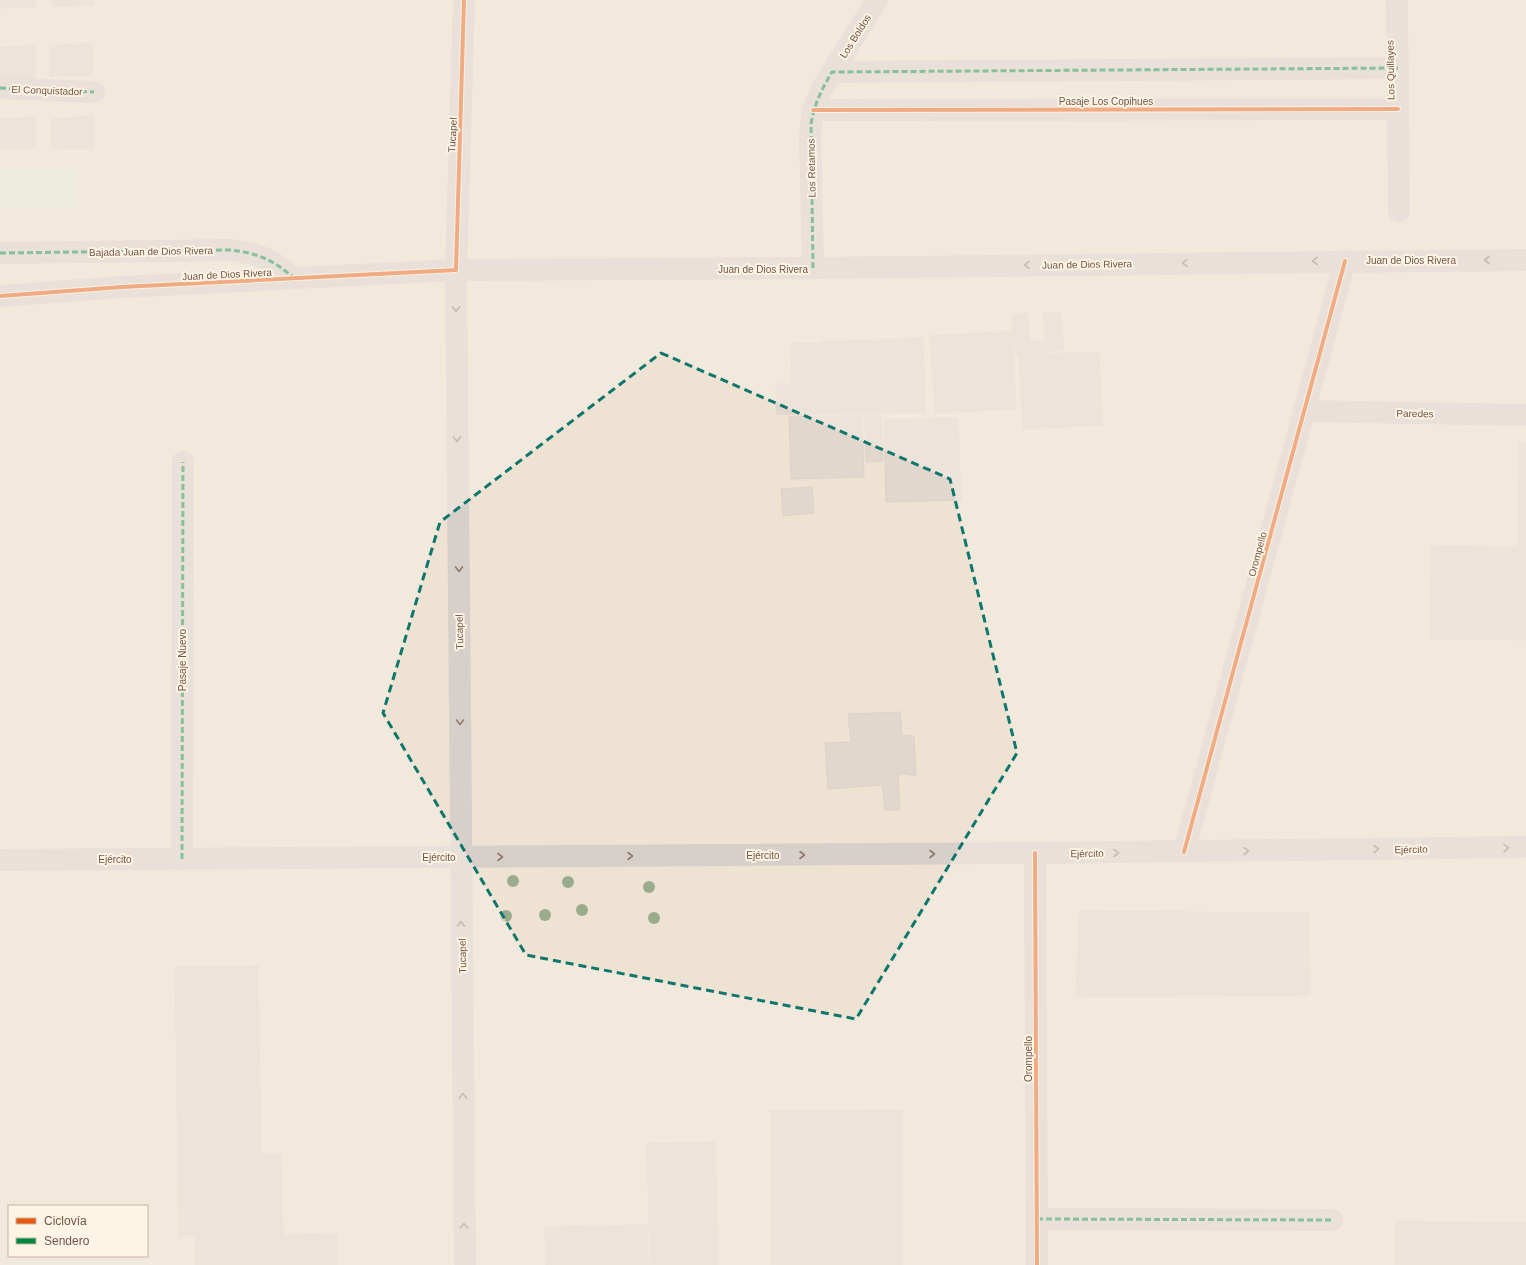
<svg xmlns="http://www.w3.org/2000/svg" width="1526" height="1265" font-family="Arial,sans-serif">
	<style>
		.residential { fill: #eee2d2; fill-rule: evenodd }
		.green { fill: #e0ebd0 }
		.building { fill: #e1d7cd; stroke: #ddd2c8 }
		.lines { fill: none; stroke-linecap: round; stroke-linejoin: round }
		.street { stroke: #d7cfc9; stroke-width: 22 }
		.secondary { stroke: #d7cfc9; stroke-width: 22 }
		.quiet { stroke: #00873e; stroke-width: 3; stroke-dasharray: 6 3; stroke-linecap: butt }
		.cycleway-casing { stroke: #fef4e4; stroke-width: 6 }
		.cycleway { stroke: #e8590c; stroke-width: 4 }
		.tree { fill: #9aac8b }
		.oneway { stroke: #8f7a6f }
		.marked { fill: none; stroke: #0f766e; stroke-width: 3; stroke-dasharray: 8 5; stroke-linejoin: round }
		.labels { text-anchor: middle; stroke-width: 4; stroke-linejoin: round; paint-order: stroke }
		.street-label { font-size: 10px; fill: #705648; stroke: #fef4e4 }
	</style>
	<rect width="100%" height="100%" fill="#f5efe5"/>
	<path class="residential" d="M0 0H1526V1265H0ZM9 1206H147V1256H9Z"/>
	<path class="green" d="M0 169H75V208H0Z"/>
	<path class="building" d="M0 0H35V7L0 8Z
		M52 0H94V5L52 6Z
		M92 43 93 75 50 76V46Z
		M35 45V78L0 79V48Z
		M94 116V148L52 149V119Z
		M36 117 35 149H0V119Z
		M1060 312 1064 350 1016 355 1012 315 1027 313 1030 342 1046 340 1043 314Z
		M1012 331 1016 409 935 413 930 336Z
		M923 338 925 412 851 414V341Z
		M821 341H851V414H822Z
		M820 343 822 414H777L776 384H792L791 344Z
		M1099 352 1102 425 1023 429 1019 355Z
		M862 416 864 477 791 479 789 417Z
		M865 416H881L883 461 866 462Z
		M958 418 961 500 886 502 884 420Z
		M1519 443H1526V640L1430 639 1431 546 1518 547Z
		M812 487 814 513 783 516 781 489Z
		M900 712 902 735 914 736 916 776 898 773 900 810H885L882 785 828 789 825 743 851 742 848 714Z
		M1079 911 1308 913 1310 995 1076 997Z
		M258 966 261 1154 178 1156 175 967Z
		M902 1110V1265H771V1111Z
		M715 1142 716 1181 648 1184 646 1144Z
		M261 1154H281L283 1235 179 1236 178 1156Z
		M716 1181 717 1221 649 1224 648 1184Z
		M717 1221 718 1241 650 1244 649 1224Z
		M1396 1221 1526 1223V1265H1395Z
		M647 1225 648 1265H546L545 1227Z
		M337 1234V1265H196V1236Z
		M718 1241V1265H650V1244Z"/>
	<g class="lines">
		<path class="street" d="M1397 0 1399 211
			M832 72 1398 68
			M0 88 94 92
			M813 110 1398 109
			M0 253 230 250C258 253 273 260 294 278
			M813 268 810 137 813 110 821 90 877 0
			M0 296 122 287 456 270 464 0
			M1304 411 1526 415
			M1184 852 1345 261
			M182 859 183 462
			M1037 1219 1332 1220"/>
		<path class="secondary" d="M1035 853 1037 1265
			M0 860 1035 853 1526 847
			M465 1265 456 270 813 268 1526 260"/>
		<path class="quiet" d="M0 88 94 92
			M0 253 230 250C258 253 273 260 294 278
			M813 268 811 124C814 104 822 89 832 72L1398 68
			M182 859 183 462
			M1037 1219 1332 1220"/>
		<g class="cycleway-casing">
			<path id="cycleway" d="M813 110 1398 109
				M0 296 122 287 456 270 464 0
				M1184 852 1345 261
				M1035 853 1037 1265"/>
		</g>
		<use href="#cycleway" class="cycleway"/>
	</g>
	<g class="tree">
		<circle cx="513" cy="881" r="6"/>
		<circle cx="568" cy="882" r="6"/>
		<circle cx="649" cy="887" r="6"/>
		<circle cx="582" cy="910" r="6"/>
		<circle cx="545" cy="915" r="6"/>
		<circle cx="506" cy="916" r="6"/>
		<circle cx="654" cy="918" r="6"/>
	</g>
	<defs><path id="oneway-chevron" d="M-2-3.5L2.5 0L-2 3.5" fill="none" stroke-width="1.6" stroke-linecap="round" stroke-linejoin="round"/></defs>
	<g class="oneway">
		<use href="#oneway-chevron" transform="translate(1487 260) rotate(180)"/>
		<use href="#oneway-chevron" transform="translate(1315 261) rotate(179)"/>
		<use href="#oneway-chevron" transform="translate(1185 263) rotate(179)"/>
		<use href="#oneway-chevron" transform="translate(1027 265) rotate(179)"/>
		<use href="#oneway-chevron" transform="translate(456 309) rotate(89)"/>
		<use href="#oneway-chevron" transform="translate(457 439) rotate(89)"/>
		<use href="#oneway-chevron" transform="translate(459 569) rotate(89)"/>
		<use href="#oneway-chevron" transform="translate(460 722) rotate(90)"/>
		<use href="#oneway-chevron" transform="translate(1506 848) rotate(-1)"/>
		<use href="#oneway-chevron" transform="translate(1376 849) rotate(-1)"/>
		<use href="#oneway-chevron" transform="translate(1246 851) rotate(-1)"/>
		<use href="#oneway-chevron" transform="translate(1116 853) rotate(-1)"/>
		<use href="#oneway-chevron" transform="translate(932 854)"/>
		<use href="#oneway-chevron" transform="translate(802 855)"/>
		<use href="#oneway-chevron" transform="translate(630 856)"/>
		<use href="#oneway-chevron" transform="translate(500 857)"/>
		<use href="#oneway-chevron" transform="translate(461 924) rotate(-91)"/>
		<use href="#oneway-chevron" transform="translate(463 1096) rotate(-91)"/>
		<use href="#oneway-chevron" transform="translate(464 1226) rotate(-91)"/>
	</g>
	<path d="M0 0H1526V1265H0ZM661 353 950 479 1017 753 856 1019 526 955 383 713 440 522Z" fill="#f5efe5" fill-opacity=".55" fill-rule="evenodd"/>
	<path class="marked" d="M661 353 950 479 1017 753 856 1019 526 955 383 713 440 522Z"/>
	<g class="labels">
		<g class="street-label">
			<text transform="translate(855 36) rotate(-58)" y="4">Los Boldos</text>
			<text transform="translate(1390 70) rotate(-91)" y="4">Los Quillayes</text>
			<text transform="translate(47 90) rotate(2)" y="4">El Conquistador</text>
			<text x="1106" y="105">Pasaje Los Copihues</text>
			<text transform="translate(452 135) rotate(-87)" y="4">Tucapel</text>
			<text transform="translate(811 168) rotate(-91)" y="4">Los Retamos</text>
			<text transform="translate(151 251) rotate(-1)" y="4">Bajada Juan de Dios Rivera</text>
			<text x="1411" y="264">Juan de Dios Rivera</text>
			<text transform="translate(1087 264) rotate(-1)" y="4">Juan de Dios Rivera</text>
			<text x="763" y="273">Juan de Dios Rivera</text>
			<text transform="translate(227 274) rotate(-3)" y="4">Juan de Dios Rivera</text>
			<text transform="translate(1415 413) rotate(1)" y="4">Paredes</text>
			<text transform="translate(1257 554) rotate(-75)" y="4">Orompello</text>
			<text transform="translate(459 632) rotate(-91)" y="4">Tucapel</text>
			<text transform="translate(182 660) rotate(-90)" y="4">Pasaje Nuevo</text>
			<text transform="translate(1411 849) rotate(-1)" y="4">Ejército</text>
			<text transform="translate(1087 853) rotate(-1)" y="4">Ejército</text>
			<text x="763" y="859">Ejército</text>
			<text x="439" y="861">Ejército</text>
			<text x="115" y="863">Ejército</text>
			<text transform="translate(462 956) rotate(-91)" y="4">Tucapel</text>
			<text transform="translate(1028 1059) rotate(-90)" y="4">Orompello</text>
		</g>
	</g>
	<rect x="8" y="1205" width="140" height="52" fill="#fef4e4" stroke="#c5b5a6"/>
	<rect x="16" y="1218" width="20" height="6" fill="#e8590c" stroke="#c5b5a6"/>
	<text x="44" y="1225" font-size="12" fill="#705648">Ciclovía</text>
	<rect x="16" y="1238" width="20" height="6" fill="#00873e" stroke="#c5b5a6"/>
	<text x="44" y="1245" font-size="12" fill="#705648">Sendero</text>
</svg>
